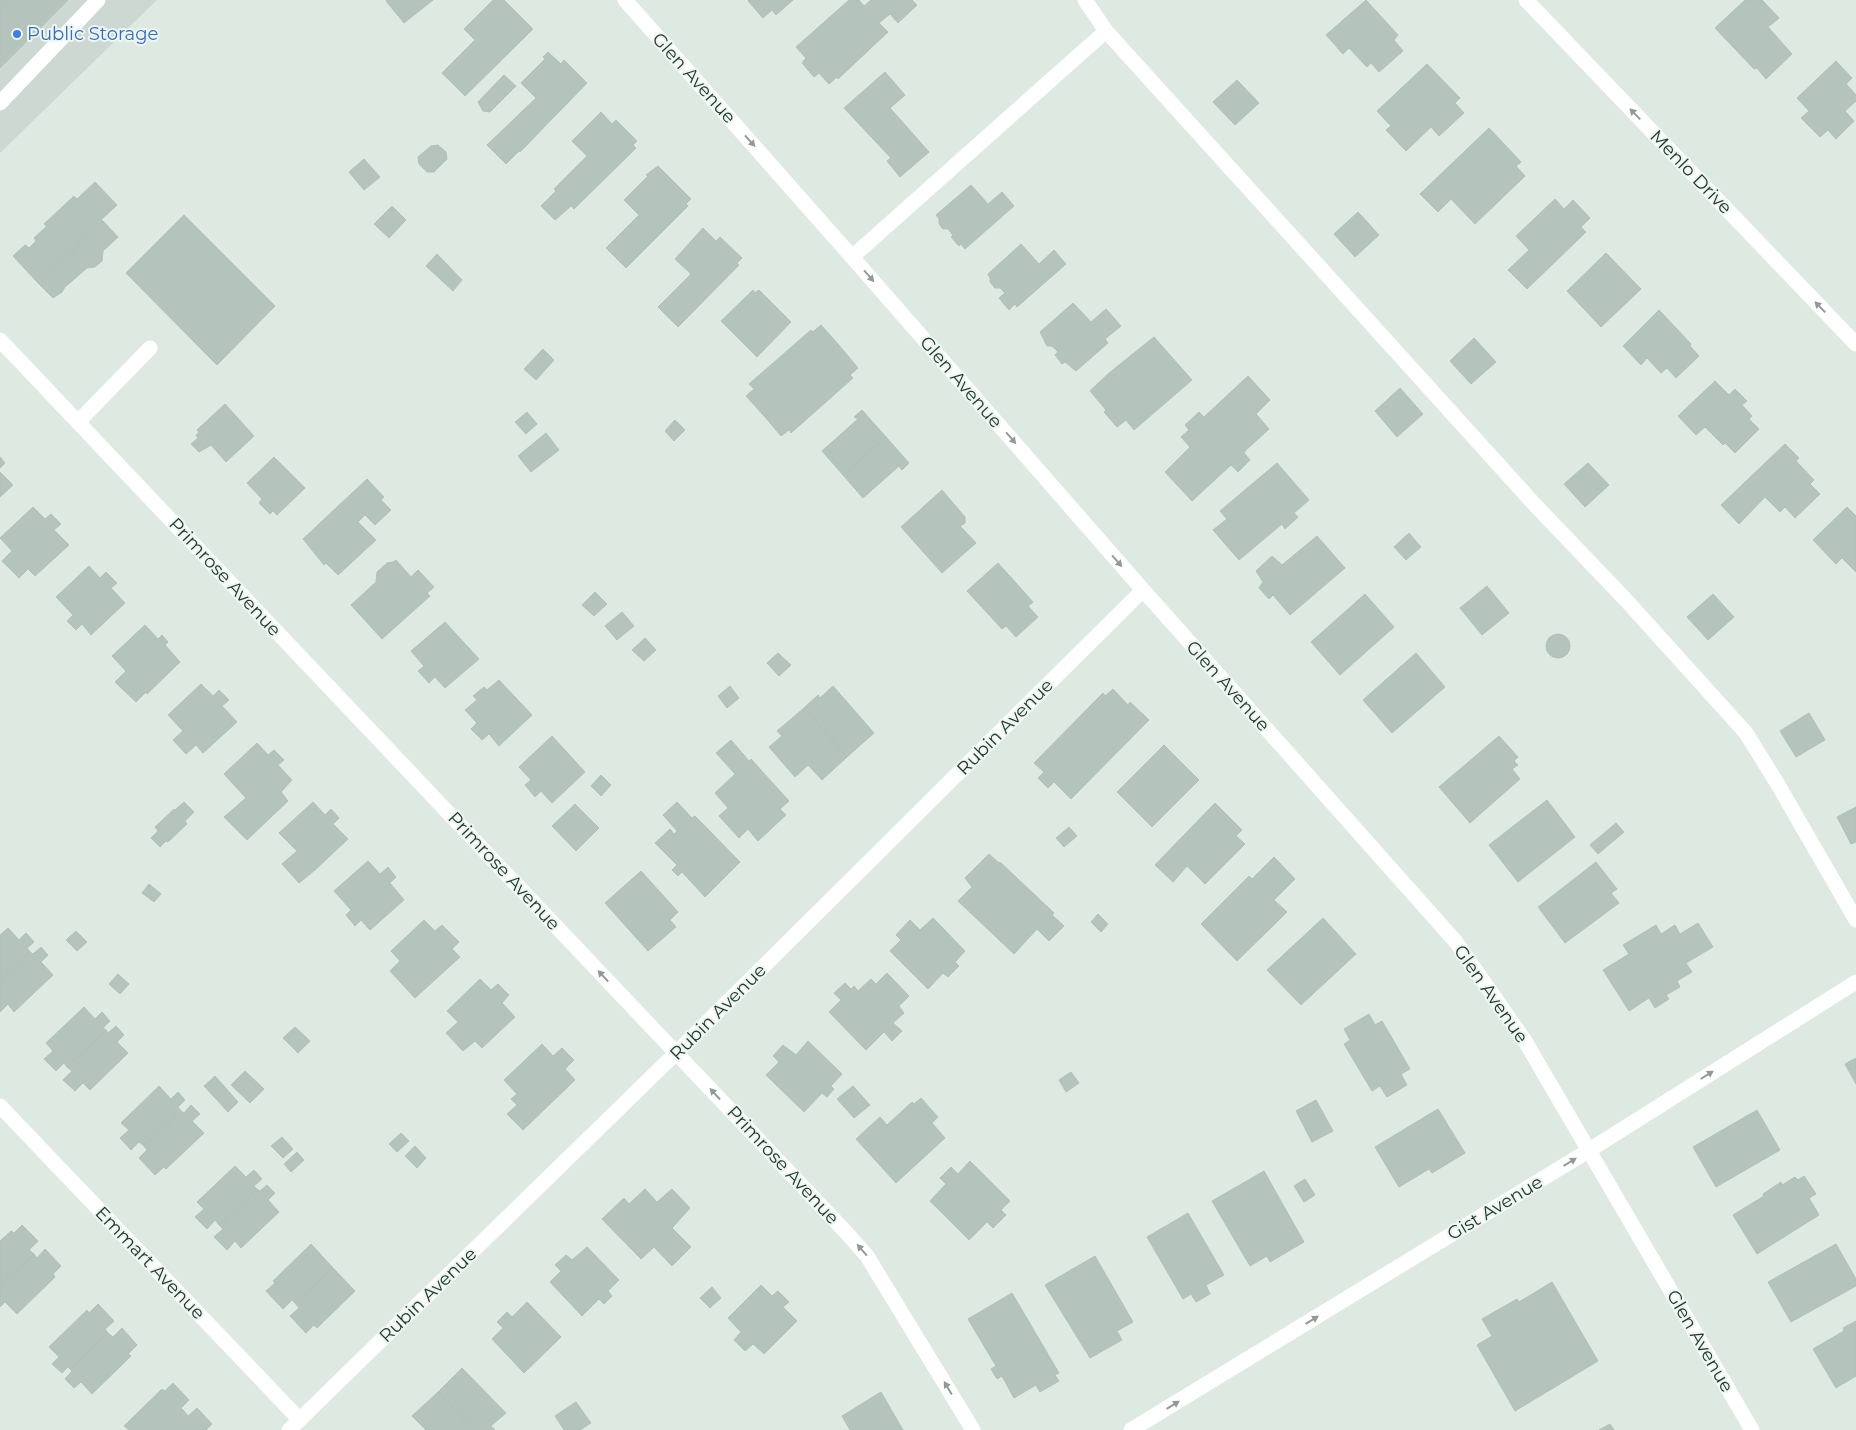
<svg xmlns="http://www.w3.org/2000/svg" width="1856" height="1430" font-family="Montserrat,sans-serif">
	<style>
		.built { fill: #ccd8d1 }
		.building { fill: #b4c3bb; stroke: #b1c1b8 }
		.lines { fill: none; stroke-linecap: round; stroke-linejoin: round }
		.lane { stroke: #fff; stroke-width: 15 }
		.street { stroke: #fff; stroke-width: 15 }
		.oneway { fill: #909b96 }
		.shop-dot { fill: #3f7fe0; stroke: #eef6f1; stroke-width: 2 }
		.labels { text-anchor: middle; stroke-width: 4; stroke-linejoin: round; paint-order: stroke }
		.shop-label { font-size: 18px; fill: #366cbe; stroke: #eef6f1; text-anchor: start }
		.street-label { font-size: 18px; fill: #21372d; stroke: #eef6f1 }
	</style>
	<rect width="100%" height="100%" fill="#dee9e2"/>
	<path class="built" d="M0 0H157L0 153Z"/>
	<path class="building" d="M0 0H68L0 68Z
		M387 0H433L404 23 386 1Z
		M493 0H504L533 29 465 96 442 73 475 40 464 29Z
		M749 0H793L776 15 772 10 763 18 748 1Z
		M849 0H859L864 6 871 0H912L917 5 898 23 890 14 884 19 879 23 888 32 838 79 837 77 829 84 819 73 814 77 802 63 806 58 796 47Z
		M1366 0 1398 35 1394 40 1403 51 1379 72 1371 63 1367 67 1349 48 1343 54 1326 35Z
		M1745 0H1762L1779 18 1768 27 1792 54 1766 79 1757 68 1754 69 1715 28Z
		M548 52 561 64 564 60 587 83 520 152 519 151 506 164 487 145 536 98 521 83 545 59 543 57Z
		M1836 61 1852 78 1846 84 1856 95V101L1845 111 1854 121 1836 139 1828 130 1820 137 1801 118 1809 111 1797 98Z
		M1427 64 1460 98 1455 103 1464 113 1439 136 1431 127 1406 151 1386 130 1391 126 1377 111Z
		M885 72 905 95 890 108 929 152 900 177 887 161 891 158 844 108Z
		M504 75 516 86 490 112 483 111 478 102Z
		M1237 80 1259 103 1235 125 1213 102Z
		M601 112 612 124 616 120 637 141 633 145 636 148 574 209 571 206 555 220 541 206 556 191 554 189 587 156 572 141Z
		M1489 128 1521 162 1516 166 1525 176 1475 224 1451 199 1438 212 1420 194Z
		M438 145 446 152 447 159 434 172H427L419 164 418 157 431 146Z
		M364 159 380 177 364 190 349 172Z
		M658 166 691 199 686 204 688 206 626 268 606 248 639 215 624 200 648 176 646 175Z
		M95 182 117 205 101 220 103 221 39 284 13 256 25 245 29 248 36 241 34 238 47 226 44 224 74 196 77 199Z
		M971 185 988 204 1002 192 1014 206 965 249 961 244 959 246 951 237 953 235 948 229H943L939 224V219L936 215Z
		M1555 199 1564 209 1573 200 1590 218 1581 227 1586 232 1527 289 1508 270 1529 250 1516 236Z
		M392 206 406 220 389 238 374 224Z
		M1358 212 1379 235 1355 257 1334 234Z
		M184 215 275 306 217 365 126 273Z
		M103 221 118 237 103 251 102 261 95 267 87 268 65 287 62 292 53 298 39 284Z
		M703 228 716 241 720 237 742 258 737 263 739 265 678 327 658 307 691 274 675 259Z
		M1021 244 1039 264 1054 250 1066 264 1017 307 1015 304 1009 310 999 298 1005 293 1000 288H995L990 282V278L988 274Z
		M1606 253 1641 289 1601 327 1567 291Z
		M437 254 462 280 453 291 426 266Z
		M753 290 755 293 759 290 791 322 757 357 721 321Z
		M1073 303 1091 322 1106 309 1121 326 1105 339 1108 343 1076 371 1065 362 1062 364 1055 355 1058 352 1052 346H1047L1040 332Z
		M1659 310 1691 344 1690 346 1699 356 1676 378 1667 368 1661 373 1647 358 1641 365 1623 346Z
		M821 325 838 344 765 417 746 396 754 389 749 384 811 330 813 332Z
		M1154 337 1192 380 1134 430 1126 420 1117 427 1104 412 1106 410 1090 391 1109 373Z
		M1474 338 1496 362 1471 384 1450 361Z
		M838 344 858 368 850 375 853 378 791 433 789 430 781 436 765 417Z
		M543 349 554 360 536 380 524 369Z
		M1248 376 1270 400 1256 414 1269 429 1245 451 1244 453 1250 460 1238 472 1231 465 1192 501 1165 472 1190 447 1181 437 1189 430 1185 425 1199 412 1204 417Z
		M1715 381 1729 395 1735 389 1747 401 1742 405 1752 416 1749 419 1759 429 1735 453 1725 443 1723 445 1705 427 1696 435 1678 416Z
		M1400 388 1423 414 1397 437 1375 411Z
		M225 404 254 436 226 462 211 445 199 452 191 444 198 438 196 435 199 432 197 430Z
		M862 410 886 437 843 475 822 451 858 419 854 417Z
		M527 412 537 424 526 434 515 422Z
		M675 420 685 430 674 441 665 431Z
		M546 433 559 450 531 472 518 456Z
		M886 437 909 463 902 470 899 466 863 498 843 475Z
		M1785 444 1799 458 1796 461 1814 480 1810 484 1820 494 1795 518 1785 507 1780 512 1765 497 1739 524 1721 505Z
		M0 457 5 463 0 468Z
		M274 457 305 488 277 515 273 511 270 514 259 503 262 499 247 483Z
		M1277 463 1309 500 1294 513 1298 517 1285 529 1282 524 1239 560 1213 530 1227 519 1220 511Z
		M1588 463 1609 485 1585 507 1564 484Z
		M0 472 13 485 0 497Z
		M367 479 384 497 381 500 391 510 375 525 365 515 358 522 376 540 338 575 326 563 324 565 303 539Z
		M942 490 965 517V523L960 526 976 543 942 573 901 527Z
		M33 507 45 519 51 514 61 524 54 530 69 545 35 576 28 569 19 578 2 561 12 551 0 538Z
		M1847 507 1856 516V572L1842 558 1836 564 1813 540Z
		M1409 533 1421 547 1406 560 1394 547Z
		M1317 536 1345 568 1290 615 1273 595 1269 599 1259 588 1263 582 1256 571 1272 556 1282 565Z
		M396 560 411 577 418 570 434 587 427 593 430 596 382 639 351 605 376 582 377 572 387 563 393 562Z
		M998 563 1033 602 1028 606 1038 617 1016 637 1006 626 1002 629 967 591Z
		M89 566 100 578 106 572 117 583 111 588 125 603 91 635 82 624 76 630 67 621 73 615 56 597Z
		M1487 586 1509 613 1482 635 1460 608Z
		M595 592 607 604 594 616 582 605Z
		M1365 594 1394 627 1340 675 1311 642Z
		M1713 594 1734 617 1708 640 1687 617Z
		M622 612 634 626 617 640 605 626Z
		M445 622 479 659 445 688 435 677 429 683 418 671 424 666 411 651Z
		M145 625 158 639 162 635 168 642 165 645 180 662 147 694 146 692 136 702 115 682 126 671 112 656Z
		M1546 646a12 12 0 1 1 24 0a12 12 0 1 1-24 0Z
		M645 638 656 650 644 661 632 650Z
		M778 653 791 665 779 676 767 663Z
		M1416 653 1445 687 1392 733 1363 700Z
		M499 680 532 715 499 746 489 734 482 740 471 729 477 723 465 710 477 700 473 696 484 687 487 690Z
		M201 684 213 696 219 690 229 700 222 706 237 722 203 753 196 745 186 754 173 740 183 731 168 715Z
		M730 686 739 698 727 708 718 696Z
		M833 686 874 733 847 757 804 708 818 695 820 698Z
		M1113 689 1128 705 1130 702 1149 720 1071 799 1054 782 1048 788 1038 778 1044 772 1034 763 1103 693 1105 696Z
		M804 708 847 757 822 780 808 765 795 777 769 747 782 736 777 731Z
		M1809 713 1825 740 1796 757 1780 731Z
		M552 736 585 772 552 803 541 791 535 797 525 785 531 780 519 767Z
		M1499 736 1518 757 1514 761 1518 765 1512 769 1520 779 1470 823 1439 787Z
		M731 740 749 761 751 759 789 801 780 809 786 815 758 841 748 829 739 838 719 816 728 808 715 793 735 774 716 753Z
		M257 743 268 755 274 750 284 760 278 765 292 780 281 792 288 801 247 840 224 817 246 798 224 774Z
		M1164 745 1199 780 1152 827 1117 792Z
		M601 775 611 785 601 796 591 786Z
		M1547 800 1575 837 1518 882 1489 845Z
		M184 802 194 812 185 821 187 824 168 842 166 841 160 847 151 838 158 831 155 827 174 809 175 810Z
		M313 802 325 815 331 809 339 818 333 824 348 839 315 870 299 883 282 864 297 851 279 833Z
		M677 802 692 818 695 816 740 862 705 897 682 872 678 876 672 870 677 865 655 843 670 829 674 834 677 831 663 815Z
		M1215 803 1242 830 1236 836 1245 844 1205 884 1187 866 1173 882 1155 865Z
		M575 804 599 828 576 851 552 826Z
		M1856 807V842L1851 844 1837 817Z
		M1616 823 1624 832 1598 854 1590 845Z
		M1069 827 1077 836 1064 847 1056 838Z
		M989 854 999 863 1000 862 1054 913 1052 915 1064 926 1049 941 1037 929 1014 954 958 901 972 887 965 878Z
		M1274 857 1295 879 1274 900 1287 912 1237 961 1201 924 1249 876 1252 879Z
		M368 861 380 874 388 867 396 877 390 883 404 900 370 930 361 920 355 926 346 915 351 910 334 891Z
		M1596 862 1617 889 1611 893 1619 903 1565 943 1538 907Z
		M641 871 678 912 670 920 676 927 648 951 605 903Z
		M149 884 161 894 154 902 142 893Z
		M1098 914 1108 924 1101 932 1091 922Z
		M933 918 965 951 955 962 959 966 948 977 943 973 928 989 890 951 901 940 896 935 910 920 920 930Z
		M1323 918 1356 954 1301 1005 1267 970Z
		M424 920 435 931 442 925 459 942 452 949 460 957 415 998 390 971 400 961 391 951Z
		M1698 923 1713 947 1686 963 1692 972 1677 981 1680 987 1666 995 1669 999 1655 1008 1649 998 1629 1011 1603 970 1629 954 1623 945 1656 925 1661 934 1675 925 1680 934Z
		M8 928 19 940 26 933 34 942 27 948 30 952 0 980V935Z
		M76 931 87 942 77 951 66 940Z
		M41 947 48 955 41 962 53 975 14 1012 8 1004 0 1012V980L30 952 33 954Z
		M887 973 909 996 899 1006 904 1013 893 1023 902 1031 892 1041 884 1032 866 1050 829 1012 841 1000 834 993 845 983 851 989 854 986 858 991 871 979 876 984Z
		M118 974 129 984 120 994 109 984Z
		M480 979 491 990 498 984 509 995 502 1003 515 1017 482 1048 475 1041 463 1051 446 1033 458 1022 447 1011Z
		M84 1007 95 1019 102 1012 110 1021 103 1028 106 1030 67 1067 64 1063 56 1071 44 1059 53 1051 46 1043Z
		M1369 1014 1375 1025 1382 1021 1410 1069 1401 1074 1407 1085 1387 1097 1380 1086 1372 1091 1344 1044 1350 1040 1344 1029Z
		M116 1026 124 1035 117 1042 128 1053 90 1090 83 1083 75 1091 63 1080 72 1071 67 1067 106 1030 108 1033Z
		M295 1027 310 1041 298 1053 283 1038Z
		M808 1041 842 1074 831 1086 834 1089 827 1097 822 1093 804 1112 766 1075 779 1062 773 1056 783 1045 796 1055Z
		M542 1044 553 1056 562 1048 574 1060 565 1069 575 1080 523 1130 507 1114 517 1105 511 1099 517 1094 504 1080Z
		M1856 1058V1084L1845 1064Z
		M245 1071 264 1089 250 1103 231 1085Z
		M1071 1072 1079 1083 1066 1092 1059 1080Z
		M215 1076 238 1102 228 1112 204 1086Z
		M159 1086 171 1099 178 1092 185 1100 178 1107 181 1111 144 1146 139 1142 131 1150 120 1138 129 1130 121 1123Z
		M853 1086 870 1105 854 1118 837 1099Z
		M921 1098 938 1117 932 1123 945 1138 896 1183 856 1139 880 1117 887 1125 912 1102 914 1104Z
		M1316 1100 1333 1131 1312 1142 1296 1111Z
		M191 1105 200 1114 192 1121 204 1133 166 1169 164 1167 155 1175 139 1158 147 1150 144 1146 181 1111 184 1113Z
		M1438 1109 1465 1153 1432 1173 1429 1169 1399 1187 1375 1147Z
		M1757 1110 1780 1150 1716 1187 1693 1147Z
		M401 1133 409 1141 397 1152 389 1144Z
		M282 1137 293 1149 283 1158 271 1146Z
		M415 1146 426 1158 417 1168 405 1156Z
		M297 1152 304 1160 291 1172 284 1164Z
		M970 1161 1010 1201 1001 1210 1006 1215 993 1228 987 1222 969 1240 930 1201 946 1184 940 1178 951 1167 958 1174Z
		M235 1166 246 1177 254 1170 262 1179 254 1186 257 1189 219 1225 215 1220 207 1229 195 1217 204 1209 197 1202Z
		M1264 1171 1304 1242 1270 1262 1267 1256 1250 1266 1212 1201Z
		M1804 1176 1816 1194 1809 1198 1819 1215 1757 1254 1733 1215 1764 1196 1763 1194 1781 1182 1782 1185 1795 1177 1798 1180Z
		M1305 1179 1315 1195 1304 1202 1294 1186Z
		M267 1185 275 1193 268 1200 279 1212 241 1248 235 1241 227 1250 214 1237 223 1229 219 1225 257 1189 260 1191Z
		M645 1189 657 1202 672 1189 690 1208 672 1228 691 1247 672 1266 654 1247 641 1259 602 1219 624 1198 629 1204Z
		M1188 1213 1224 1275 1206 1285 1210 1294 1196 1302 1191 1294 1183 1299 1147 1237Z
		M22 1225 38 1241 29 1250 34 1254 0 1286V1241L11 1231 14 1233Z
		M311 1244 333 1268 295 1303 292 1300 283 1309 266 1291 275 1283 273 1281Z
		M1836 1244 1856 1279V1286L1791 1322 1768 1282Z
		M587 1247 619 1280 608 1291 612 1296 604 1304 599 1299 582 1316 550 1282 561 1271 555 1265 566 1255 572 1260Z
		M45 1249 61 1266 53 1274 55 1277 17 1314 5 1302 0 1307V1286L34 1254 37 1258Z
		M1095 1256 1133 1322 1117 1331 1122 1340 1090 1358 1045 1285Z
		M333 1268 355 1291 317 1328 314 1325 306 1333 290 1316 299 1308 295 1303Z
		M1552 1282 1598 1361 1515 1411 1477 1345 1492 1336 1482 1319 1517 1299 1519 1302Z
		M761 1285 772 1296 778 1291 789 1302 783 1307 797 1321 764 1354 753 1344 745 1351 734 1340 741 1332 728 1318Z
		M712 1287 721 1298 710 1308 700 1298Z
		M1012 1293 1059 1373 1055 1375 1059 1381 1040 1392 1036 1385 1014 1398 1002 1376 997 1379 991 1369 996 1366 968 1319Z
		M527 1302 561 1337 524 1373 492 1339 503 1328 497 1322 507 1312 512 1317Z
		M98 1304 114 1321 105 1329 108 1333 70 1369 68 1367 62 1373 52 1364 59 1357 49 1347 87 1310 89 1313Z
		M1856 1321V1376L1836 1388 1813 1349 1844 1331 1843 1328Z
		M122 1328 137 1345 128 1354 131 1356 92 1394 81 1382 74 1388 65 1379 72 1371 70 1369 108 1333 113 1337Z
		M462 1368 506 1413 491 1426 495 1430H474L438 1392Z
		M173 1383 189 1400 181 1408 184 1411 165 1430H129L124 1426 162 1389 165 1391Z
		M438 1392 474 1430H426L412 1416Z
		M881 1392 903 1430H850L842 1416Z
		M576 1402 591 1423 580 1430H564L555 1416Z
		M197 1408 212 1424 206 1430H165L184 1411 188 1416Z
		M1610 1424 1614 1430H1599Z"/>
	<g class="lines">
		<path class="lane" d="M1085 0 1106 31
			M0 103 98 0
			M852 257 1106 31 1536 506 1625 599 1746 733 1777 783 1856 920
			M78 422 150 348"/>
		<path class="street" d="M625 0 852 257 1143 590 1456 942 1525 1041 1752 1430
			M1526 0 1856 344
			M0 340 843 1229 867 1256 973 1430
			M0 1106 300 1420
			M289 1430 676 1053 1143 590
			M1131 1430 1588 1151 1856 982"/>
	</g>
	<defs><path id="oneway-solid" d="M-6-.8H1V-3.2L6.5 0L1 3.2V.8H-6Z" transform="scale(1.25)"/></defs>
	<g class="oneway">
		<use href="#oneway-solid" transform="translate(1635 114) rotate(-134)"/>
		<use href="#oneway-solid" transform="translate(750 141) rotate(48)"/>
		<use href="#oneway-solid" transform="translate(869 276) rotate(49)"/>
		<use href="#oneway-solid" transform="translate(1820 307) rotate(-134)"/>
		<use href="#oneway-solid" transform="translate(1011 438) rotate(49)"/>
		<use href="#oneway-solid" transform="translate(1117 561) rotate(49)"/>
		<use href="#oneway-solid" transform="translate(603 976) rotate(-133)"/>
		<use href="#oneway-solid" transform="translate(1707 1075) rotate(-32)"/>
		<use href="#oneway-solid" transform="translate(715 1094) rotate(-133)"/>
		<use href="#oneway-solid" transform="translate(1570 1162) rotate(-31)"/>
		<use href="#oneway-solid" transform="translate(862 1250) rotate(-131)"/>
		<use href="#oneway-solid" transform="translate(1312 1320) rotate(-31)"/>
		<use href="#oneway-solid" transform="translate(948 1388) rotate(-121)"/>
		<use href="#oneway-solid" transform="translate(1173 1405) rotate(-31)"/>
	</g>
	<circle class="shop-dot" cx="17" cy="34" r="5"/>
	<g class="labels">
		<g class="shop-label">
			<text x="27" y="40">Public Storage</text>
		</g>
		<g class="street-label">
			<text transform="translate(694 78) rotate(48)" y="6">Glen Avenue</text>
			<text transform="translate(1691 172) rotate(46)" y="6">Menlo Drive</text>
			<text transform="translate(961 382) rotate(49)" y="6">Glen Avenue</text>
			<text transform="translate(225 577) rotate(47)" y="6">Primrose Avenue</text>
			<text transform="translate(1228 686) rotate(48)" y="6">Glen Avenue</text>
			<text transform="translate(1005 727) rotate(-45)" y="6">Rubin Avenue</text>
			<text transform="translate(504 871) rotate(47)" y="6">Primrose Avenue</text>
			<text transform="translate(1491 994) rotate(55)" y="6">Glen Avenue</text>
			<text transform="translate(718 1012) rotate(-45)" y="6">Rubin Avenue</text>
			<text transform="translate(783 1165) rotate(47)" y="6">Primrose Avenue</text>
			<text transform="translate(1495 1208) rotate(-31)" y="6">Gist Avenue</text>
			<text transform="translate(150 1263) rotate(46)" y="6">Emmart Avenue</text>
			<text transform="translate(428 1295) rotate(-44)" y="6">Rubin Avenue</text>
			<text transform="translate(1700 1341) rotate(60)" y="6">Glen Avenue</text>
		</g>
	</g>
</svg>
